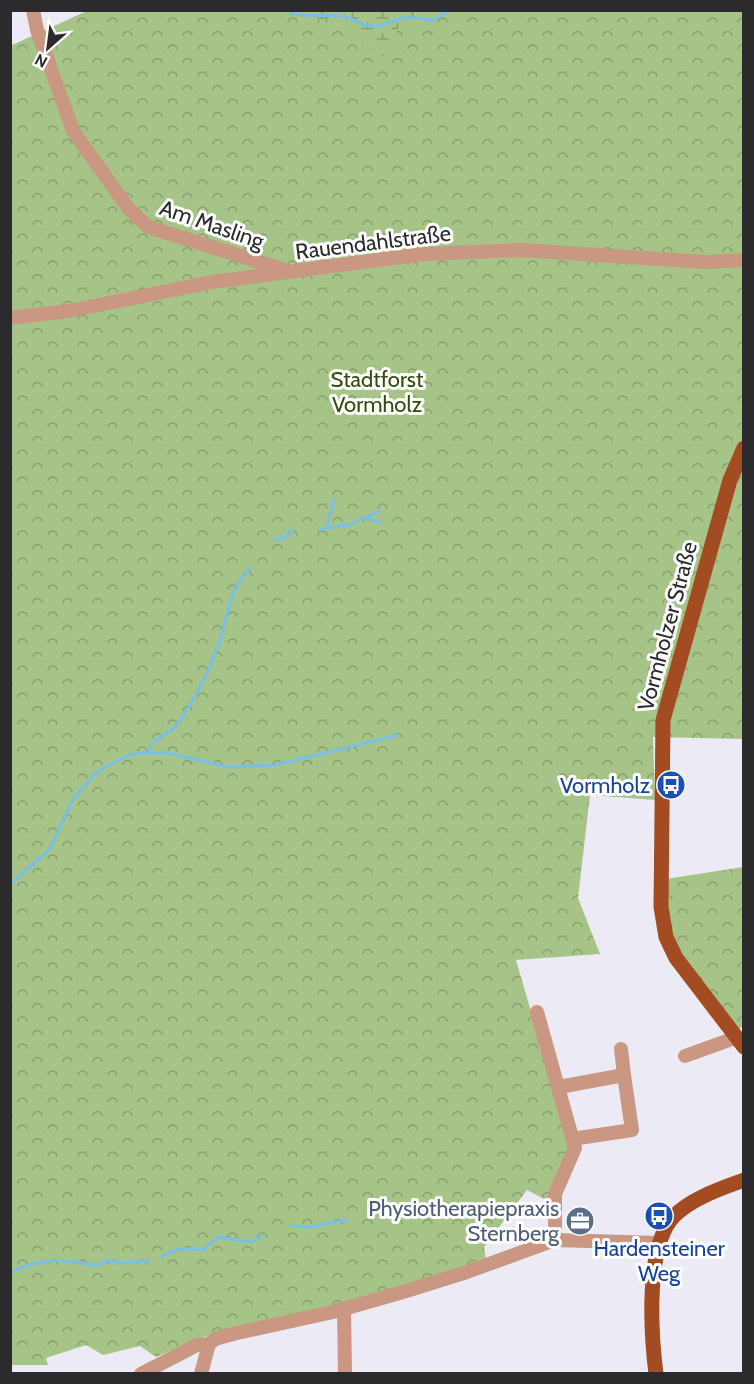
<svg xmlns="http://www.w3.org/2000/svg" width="754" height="1384" font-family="Cabin,sans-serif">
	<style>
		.forest { fill: url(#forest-crowns) }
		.wetland { fill: url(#wetland-marsh) }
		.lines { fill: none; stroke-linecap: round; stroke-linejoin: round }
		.stream { stroke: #78bee6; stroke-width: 3 }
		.minor { stroke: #c99782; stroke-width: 14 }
		.major { stroke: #a34c21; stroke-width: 15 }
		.labels { text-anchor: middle; stroke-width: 6; stroke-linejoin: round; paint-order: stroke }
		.street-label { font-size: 22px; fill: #2b2b2e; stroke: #fff }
		.park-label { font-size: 22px; fill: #324d09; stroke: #fff }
		.transit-label { font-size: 22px; fill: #164399; stroke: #fff; text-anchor: end }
		.service-label { font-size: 22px; fill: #4e5e75; stroke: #fff; text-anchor: end }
	</style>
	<defs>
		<pattern id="forest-crowns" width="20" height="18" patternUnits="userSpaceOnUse" patternTransform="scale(1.5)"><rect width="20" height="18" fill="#a6c487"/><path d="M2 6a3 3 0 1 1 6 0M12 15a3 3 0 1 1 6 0" fill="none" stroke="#879f6f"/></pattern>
		<pattern id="wetland-marsh" width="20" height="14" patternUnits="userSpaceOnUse" patternTransform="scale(1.5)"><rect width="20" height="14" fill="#a6c487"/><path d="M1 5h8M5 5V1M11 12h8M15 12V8" fill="none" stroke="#879f6f"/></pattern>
	</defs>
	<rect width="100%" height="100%" fill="#ecebf5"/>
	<path class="forest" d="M89 10 744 11 743 739 653 737 655 800 590 795 578 898 600 954 516 960 571 1148 548 1201 527 1190 484 1247 486 1260 380 1295 211 1334 156 1357 140 1346 103 1355 86 1345 46 1358 48 1365H10V46Z
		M743 867 744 1025 738 1030 674 944 667 915 666 879Z"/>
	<path class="wetland" d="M273 11H425L427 23H401L384 57C369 49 356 30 343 24 322 14 295 19 273 11Z"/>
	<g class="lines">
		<path class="stream" d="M284 10 301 15 344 16 367 26H378L406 17 433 20 450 10
			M470 10H489
			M368 519 381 522
			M326 528 334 499
			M320 529 349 525 379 511
			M275 540 286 537 293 530
			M149 752C151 738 164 736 174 728 179 725 199 689 203 681 210 666 219 646 223 630 229 606 232 586 250 568
			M10 884 49 850 74 798 93 776 103 768 127 756 137 753H168L228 767 275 765 398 735
			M290 1226 309 1227 346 1220
			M162 1257C175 1247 187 1248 203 1250L218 1237 251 1242 262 1236
			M10 1272 31 1264 57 1260 96 1265 110 1260 117 1263 149 1261"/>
		<path class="minor" d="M33 10 37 30 73 131 129 209 148 227 288 271
			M10 318 69 311 212 282 424 254 521 250 706 262 744 260
			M537 1012 575 1148 555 1194V1240
			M621 1049 624 1075
			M685 1056 735 1038
			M559 1087 624 1075 632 1130 572 1139
			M344 1309 345 1374
			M141 1374 197 1345 209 1344 215 1339 237 1333 333 1312 403 1292 467 1272 555 1240 658 1243
			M201 1374 209 1344"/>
		<path class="major" d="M744 448 730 480 663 720 661 907 666 937 676 958 744 1047
			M656 1374C651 1334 645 1246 674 1216 692 1198 720 1189 744 1180"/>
	</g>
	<defs>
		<g id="bus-disc" transform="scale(1.5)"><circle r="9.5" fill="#1a4fb4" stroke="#fff"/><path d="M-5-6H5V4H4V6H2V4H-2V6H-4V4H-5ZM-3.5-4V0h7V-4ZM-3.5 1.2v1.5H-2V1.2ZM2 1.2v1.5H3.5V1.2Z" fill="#fff"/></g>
		<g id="office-disc" transform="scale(1.5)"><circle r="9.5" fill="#5c6f8a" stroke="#fff"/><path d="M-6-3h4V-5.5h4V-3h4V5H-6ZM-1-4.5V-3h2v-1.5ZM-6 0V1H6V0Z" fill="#fff"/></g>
	</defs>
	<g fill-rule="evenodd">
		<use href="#bus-disc" x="671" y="785"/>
		<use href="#bus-disc" x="659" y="1216"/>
		<use href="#office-disc" x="580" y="1221"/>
	</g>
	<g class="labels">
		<g class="street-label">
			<text transform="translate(212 224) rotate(19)" y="8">Am Masling</text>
			<text transform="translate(373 242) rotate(-7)" y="8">Rauendahlstraße</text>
			<text transform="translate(667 626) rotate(-75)" y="8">Vormholzer Straße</text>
		</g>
		<g class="park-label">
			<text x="377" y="387">Stadtforst<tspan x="377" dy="25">Vormholz</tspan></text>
		</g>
		<g class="transit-label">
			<text x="650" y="793">Vormholz</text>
			<text x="659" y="1256" text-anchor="middle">Hardensteiner<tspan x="659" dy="25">Weg</tspan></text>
		</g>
		<g class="service-label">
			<text x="559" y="1216">Physiotherapiepraxis<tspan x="559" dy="25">Sternberg</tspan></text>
		</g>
	</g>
	<rect width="754" height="1384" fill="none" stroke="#2b2b2e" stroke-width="24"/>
	<g transform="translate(48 48) rotate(208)" stroke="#ffffff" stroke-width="4.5" paint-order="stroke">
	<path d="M0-4.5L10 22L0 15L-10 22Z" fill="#2b2b2e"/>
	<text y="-9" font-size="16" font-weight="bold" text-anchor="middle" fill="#2b2b2e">N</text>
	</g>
</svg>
